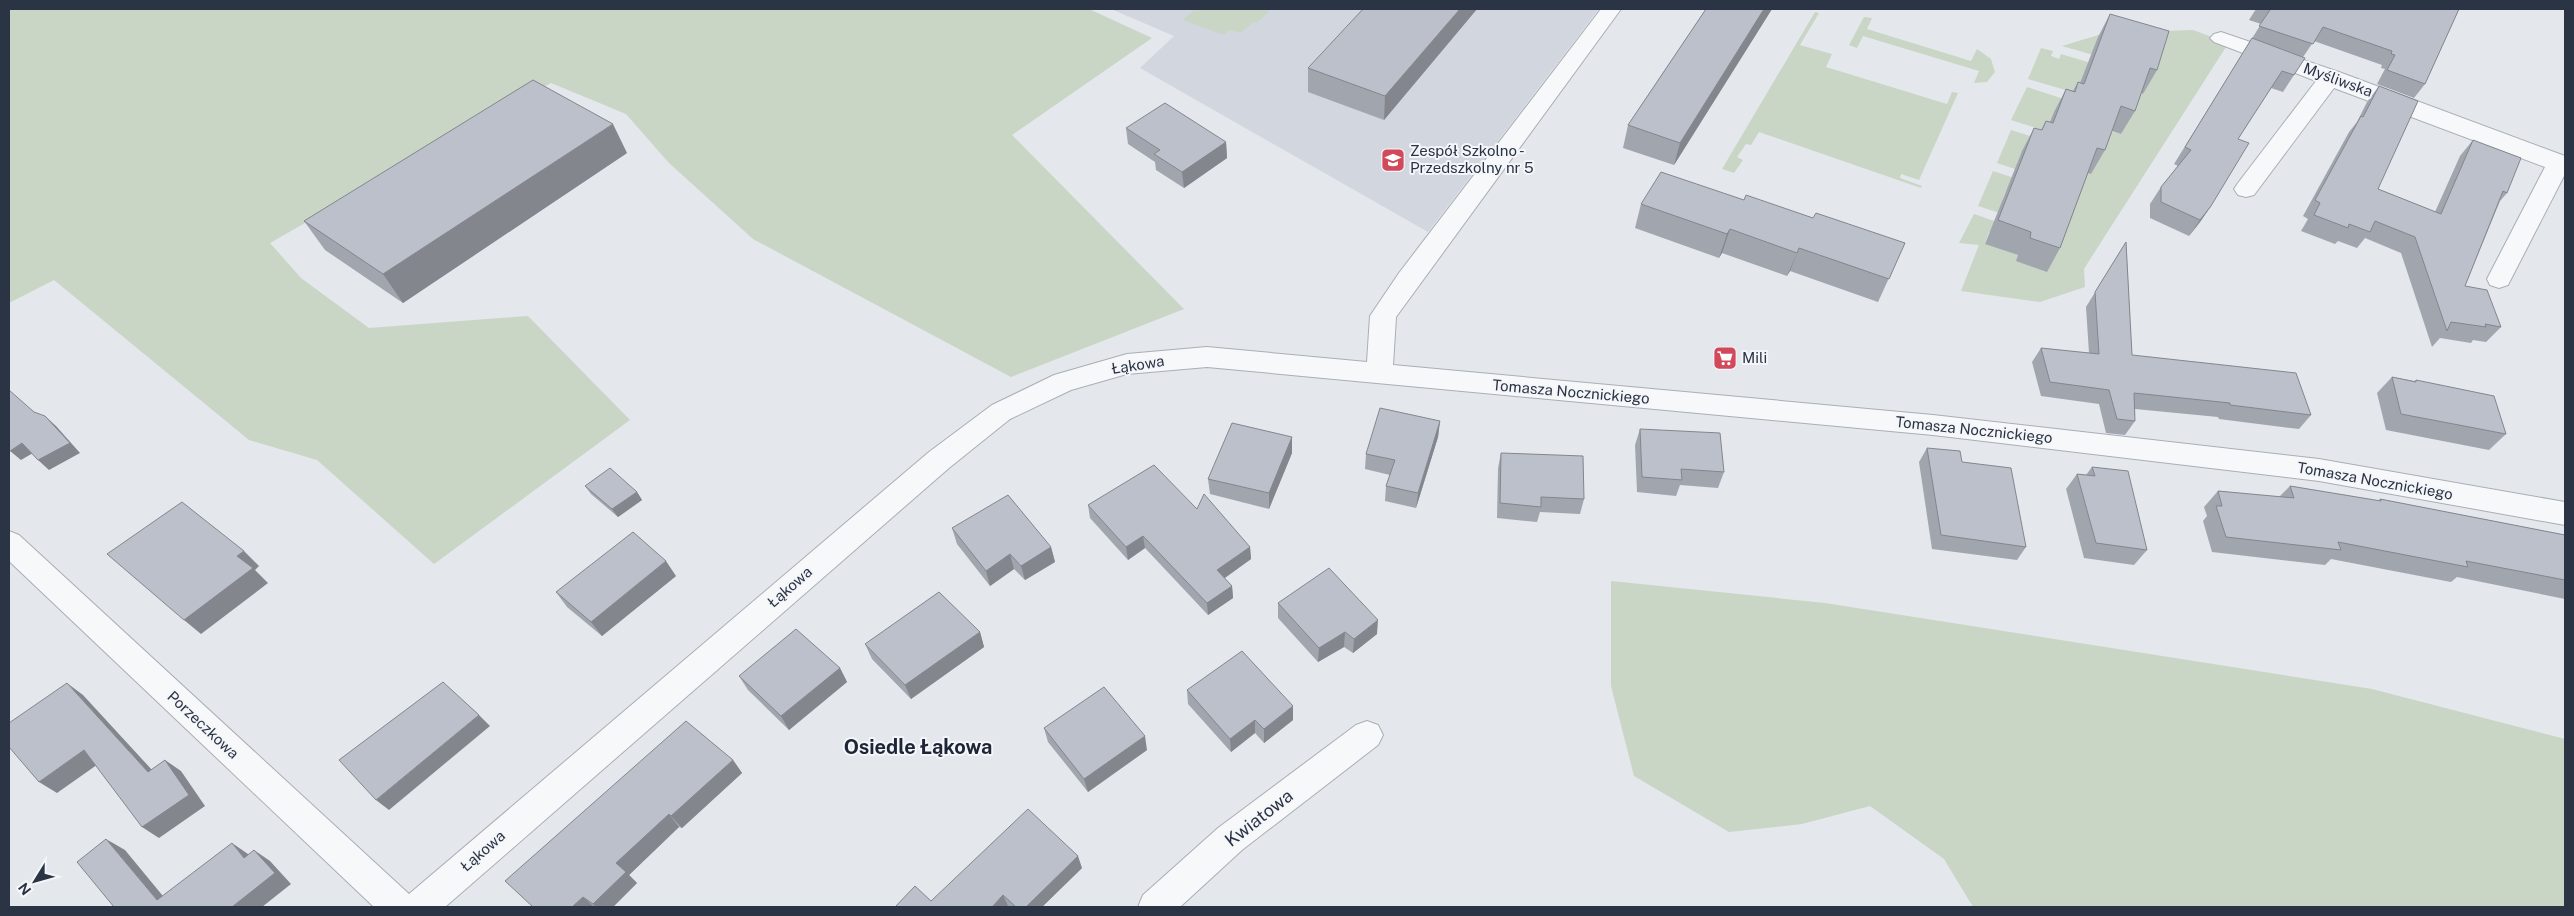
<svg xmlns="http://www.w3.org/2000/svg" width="2574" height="916" font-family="'Public Sans',sans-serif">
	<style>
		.built { fill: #d2d6de }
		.green { fill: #c9d6c5 }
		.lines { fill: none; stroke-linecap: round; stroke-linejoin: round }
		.street-casing { stroke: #a9aeb7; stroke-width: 2 }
		.street { fill: #f7f8fa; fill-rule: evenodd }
		.wall { fill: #a1a5ae }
		.shaded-wall { fill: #83868d }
		.building { fill: #bbc0ca; stroke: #83868d }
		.labels { text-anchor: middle; stroke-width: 4; stroke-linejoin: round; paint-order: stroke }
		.street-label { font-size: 15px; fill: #2b3445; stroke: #f4f6f9 }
		.poi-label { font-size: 15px; fill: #2b3445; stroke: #f4f6f9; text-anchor: start }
		.near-street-label { font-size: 18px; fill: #2b3445; stroke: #f4f6f9 }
		.district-label { font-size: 20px; font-weight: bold; fill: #1d2536; stroke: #f4f6f9 }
	</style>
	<rect width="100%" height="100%" fill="#e4e7ec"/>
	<path class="built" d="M1111 9H1599L1428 232 1140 68 1174 36Z"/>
	<path class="green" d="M9 9H1089L1152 38 1012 135 1184 309 1011 377 753 239 669 163 626 114 551 83 270 243 301 278 369 328 528 316 630 420 434 564 317 460 249 440 54 280 9 303Z
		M1195 9H1271L1257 23 1253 22 1241 33 1229 30 1224 35 1183 20Z
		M1815 12 1819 13 1800 45 1832 54 1826 67 1947 104 1952 92 1958 93 1919 180 1901 174 1900 178 1922 186 1921 188 1759 132 1751 145 1746 144 1737 157 1743 160 1734 173 1722 169Z
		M1864 17 1872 18 1867 29 1971 61 1977 49 1991 59 1995 72 1987 82 1974 83 1979 71 1863 36 1857 48 1849 45Z
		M2193 30 2220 40 2218 44 2226 47 2089 261 2084 269 2085 287 2040 302 1961 291 1979 245 1959 243 1974 214 2000 223 1996 234 1989 232 1985 243 2018 255 2017 261 2045 253 2107 130 2121 134 2135 92 2143 94 2156 54 2097 56 2062 46 2105 33Z
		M2041 48 2053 51 2051 56 2059 59 2061 54 2094 64 2076 93 2028 79Z
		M2027 87 2073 102 2046 131 2011 120Z
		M2011 130 2043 140 2022 152 2017 163 2021 171 1997 163Z
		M1993 171 2017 179C2005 187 1999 201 2003 214L1978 206Z
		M1611 581 1825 603 2372 689 2565 739V907H1973L1944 859 1870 806 1802 824 1729 832 1634 776 1611 686Z"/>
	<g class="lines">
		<g class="street-casing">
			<path id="street" d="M1601 9H1621L1396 317 1393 365 1933 415 2319 459 2565 502V525L2319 481 1933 435 1207 367 1127 374 1071 390 1010 419 949 468 445 907H374L9 561V531L19 535 409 894 929 452 992 405 1054 375 1127 354 1207 347 1367 362 1370 316 1399 273Z
				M2221 32 2339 72 2565 156V174L2508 285 2499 288 2490 285 2487 279 2545 167 2334 88 2254 195 2246 197 2238 195 2234 189 2238 183 2316 81 2214 42 2210 38 2214 34Z
				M1367 721 1378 725 1383 735 1378 745 1242 850 1180 907H1138L1143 895 1218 828 1356 725Z"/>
		</g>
		<use href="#street" class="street"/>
	</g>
	<path class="wall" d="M1477 9 1384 120 1308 92V68Z
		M1706 9H1772L1674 165 1623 148 1628 125Z
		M2256 9H2459L2425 84 2414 98 2377 84 2385 69 2381 68 2382 65 2314 41 2303 57 2294 75 2283 92 2271 88 2238 139 2211 206 2200 222 2189 236 2150 218V204L2161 187 2178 166 2174 164 2261 24 2249 20Z
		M2110 14 2157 70 2143 94 2141 93 2135 111 2121 134 2112 131 2105 150 2091 174 2088 173 2060 248 2047 272 2016 261 2018 255 1985 244 2022 151 2034 128 2041 130 2046 121 2050 122 2054 112 2066 89 2073 91 2078 82 2080 83 2098 37Z
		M2379 86 2378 189 2435 212 2460 156 2473 140 2507 193 2500 201 2465 286 2501 327 2486 342 2473 340 2471 343 2440 338 2432 347 2401 253 2365 238 2357 248 2338 241 2335 244 2301 231 2308 219 2303 216 2349 132 2357 122 2367 102Z
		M1126 128 1226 142 1227 158 1184 188 1156 170 1155 162 1128 144Z
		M627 153 403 303 325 250 304 221Z
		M1744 200 1813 218 1905 243 1878 302 1790 271 1787 276 1722 253 1719 258 1635 228 1641 204Z
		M2126 242 2132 355 2311 415 2299 429 2219 419 2218 417 2135 409V421L2125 435 2106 433 2099 404 2041 396 2032 362 2041 348 2089 353 2086 307Z
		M2392 377 2414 381 2416 380 2506 434 2489 450 2386 430 2377 393Z
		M1440 421 1438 437 1416 508 1385 501 1386 486 1390 475 1365 469 1366 454Z
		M1640 429 1724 472 1718 488 1680 485 1676 496 1637 492 1635 445Z
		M1292 437V453L1269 509 1210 494 1208 479Z
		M1927 448 1962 462 2026 547 2017 560 1932 549 1919 462Z
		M1501 453 1584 499 1580 514 1540 512 1537 522 1497 518 1498 468Z
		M2092 467 2147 550 2134 565 2084 558 2066 489 2077 474 2086 475Z
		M585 486 637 492 642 500 618 517 591 494Z
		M2290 486 2378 501 2380 499 2565 535V599L2457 577 2451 582 2331 559 2325 565 2212 552 2203 521 2207 516 2204 507 2218 491 2279 497Z
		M1088 505 1197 509 1250 547 1251 559 1224 578 1232 586 1233 598 1208 615 1145 548 1128 560 1090 518Z
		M952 528 1051 547 1055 562 1025 580 1014 569 990 586 957 544Z
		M676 576 602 636 567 607 556 592Z
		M1278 603 1377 634 1353 653 1344 647 1318 662 1278 618Z
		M980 632 984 647 911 699 872 659 865 644Z
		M840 668 847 682 789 730 748 690 739 676Z
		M1187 690 1293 720 1264 743 1255 733 1231 752 1188 704Z
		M1044 728 1147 750 1088 792 1048 742Z
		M733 760 742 773 682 828 679 827 629 875 637 883 613 907H533Z
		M1082 868 1042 907H1009L1008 906V907H895L931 901Z"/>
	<path class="shaded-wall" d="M1460 9H1477L1384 120 1385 96Z
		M1764 9H1772L1674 165 1680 143Z
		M613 124 627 153 403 303 383 274Z
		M1226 142 1227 158 1184 188 1182 172Z
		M2211 206 2200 222 2189 236 2200 220Z
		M1730 229 1722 253 1719 258 1727 234Z
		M1799 248 1790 271 1787 276 1797 253Z
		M45 416 56 426 80 453 49 470 38 460Z
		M1440 421 1438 437 1416 508 1418 493Z
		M1292 437V453L1269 509V493Z
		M22 443 33 453 21 460 10 451Z
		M637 492 642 500 618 517 612 509Z
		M1143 536 1145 548 1128 560 1126 547Z
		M1051 547 1055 562 1025 580 1021 566Z
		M1250 547 1251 559 1218 583 1217 570Z
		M244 551 259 566 255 570 268 583 201 634 184 620 237 556Z
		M1010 554 1014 569 990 586 986 571Z
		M666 561 676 576 602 636 591 622Z
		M1232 586 1233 598 1208 615 1207 603Z
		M1378 620 1377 634 1353 653 1354 639Z
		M980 632 984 647 911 699 905 685Z
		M1345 632 1344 647 1318 662 1319 648Z
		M840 668 847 682 789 730 781 716Z
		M67 683 83 695 164 783 148 772Z
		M1293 706V720L1264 743V729Z
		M479 715 490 726 389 810 376 800Z
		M1255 720V733L1231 752 1230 739Z
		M1145 736 1147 750 1088 792 1084 779Z
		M84 750 101 762 57 793 39 782Z
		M165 760 181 771 205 806 159 838 142 827Z
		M733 760 742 773 682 828 671 816Z
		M669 814 679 827 629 875 637 883 613 907H596L593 904 616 863Z
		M106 839 125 850 172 907 157 900Z
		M232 843 248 854 261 869 244 858Z
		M254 850 270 861 291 884 262 907H232Z
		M1078 856 1082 868 1042 907H1026Z
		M1003 895 1008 906V907H992Z
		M583 897 594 907H572Z"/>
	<path class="building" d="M1363 9H1460L1385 96 1308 68Z
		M1706 9H1764L1680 143 1628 125Z
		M2266 9H2459L2425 84 2387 70 2395 55 2391 54 2392 51 2323 27 2313 44 2259 26 2270 10Z
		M2110 14 2169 31 2157 70 2150 68 2135 111 2121 106 2105 150 2097 148 2060 248 2030 238 2031 232 1998 220 2034 128 2042 130 2046 121 2053 123 2066 89 2075 92 2078 82 2084 84Z
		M2252 38 2305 58 2294 75 2282 71 2238 139 2249 143 2211 206 2200 220 2161 202V187L2191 150 2185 147Z
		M533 80 613 124 383 274 304 221Z
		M2379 86 2418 101 2378 189 2441 214 2473 140 2521 158 2507 193 2503 191 2465 286 2487 290 2501 327 2485 324 2486 327 2451 322 2447 331 2415 237 2375 221 2370 232 2349 224 2348 228 2314 215 2320 203 2315 200 2361 116 2363 117Z
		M1165 103 1226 142 1182 172 1154 154 1160 150 1126 128Z
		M1661 172 1744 200 1746 195 1813 218 1816 213 1905 243 1889 279 1799 248 1797 253 1730 229 1727 234 1641 204Z
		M2126 242 2132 355 2296 373 2311 415 2230 405V403L2134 393 2135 421 2117 419 2109 390 2050 382 2041 348 2099 354 2095 292Z
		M2392 377 2416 382V380L2494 396 2506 434 2401 414Z
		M9 390 34 412 45 416 70 443 38 460 22 443 10 451 9 450Z
		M1380 408 1440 421 1418 493 1386 486 1395 460 1366 454Z
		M1232 423 1292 437 1269 493 1208 479Z
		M1640 429 1720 433 1724 472 1681 469 1682 480 1642 477Z
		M1927 448 1960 451 1962 462 2011 468 2026 547 1941 535Z
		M1501 453 1583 456 1584 499 1541 497V507L1500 503Z
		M1154 465 1197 509 1204 494 1250 547 1217 570 1232 586 1207 603 1143 536 1126 547 1088 505Z
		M2092 467 2128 471 2147 550 2096 543 2077 474 2095 476Z
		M610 468 637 492 612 509 585 486Z
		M2290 486 2381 501 2380 499 2565 535V580L2466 561 2468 567 2338 542 2341 550 2226 537 2216 506H2222L2218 491 2294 498Z
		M1008 495 1051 547 1021 566 1010 554 986 571 952 528Z
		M182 502 244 551 237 556 253 568 184 620 107 554Z
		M633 532 666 561 591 622 556 592Z
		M1329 568 1378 620 1354 639 1345 632 1319 648 1278 603Z
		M939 592 980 632 905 685 865 644Z
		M796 629 840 668 781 716 739 676Z
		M1242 651 1293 706 1264 729 1255 720 1230 739 1187 690Z
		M443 682 479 715 376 800 339 760Z
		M67 683 148 772 165 760 189 795 142 827 84 750 39 782 9 747V723Z
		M1104 687 1145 736 1084 779 1044 728Z
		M686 721 733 760 671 816 669 814 616 863 626 872 593 904 583 897 572 907H533L505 881Z
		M1028 809 1078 856 1026 907H1016L1003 895 992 907H895L915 886 931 901Z
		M106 839 157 900 232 843 244 858 254 850 275 873 232 907H114L77 862Z"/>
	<defs>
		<g id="school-square" transform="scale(1.25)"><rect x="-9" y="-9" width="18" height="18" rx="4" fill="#d1495b" stroke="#f4f6f9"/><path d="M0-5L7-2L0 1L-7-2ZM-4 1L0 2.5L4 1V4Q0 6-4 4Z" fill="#fff"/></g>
		<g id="supermarket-square" transform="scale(1.25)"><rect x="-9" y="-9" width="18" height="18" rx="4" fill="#d1495b" stroke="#f4f6f9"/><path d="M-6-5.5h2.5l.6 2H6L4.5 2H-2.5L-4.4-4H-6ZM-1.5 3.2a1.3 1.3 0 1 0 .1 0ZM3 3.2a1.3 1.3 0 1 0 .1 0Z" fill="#fff"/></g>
	</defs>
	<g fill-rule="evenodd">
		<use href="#school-square" x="1393" y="160"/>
		<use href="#supermarket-square" x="1725" y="358"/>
	</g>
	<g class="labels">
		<g class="street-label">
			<text transform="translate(2338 80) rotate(20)" y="5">Myśliwska</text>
			<text transform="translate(1138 365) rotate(-9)" y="5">Łąkowa</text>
			<text transform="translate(1571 392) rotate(5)" y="5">Tomasza Nocznickiego</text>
			<text transform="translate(1974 430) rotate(6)" y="5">Tomasza Nocznickiego</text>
			<text transform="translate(2375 481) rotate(10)" y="5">Tomasza Nocznickiego</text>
			<text transform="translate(790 587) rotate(-41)" y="5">Łąkowa</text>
			<text transform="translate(203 725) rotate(43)" y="5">Porzeczkowa</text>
			<text transform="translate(483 851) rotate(-41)" y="5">Łąkowa</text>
		</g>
		<g class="poi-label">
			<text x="1410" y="156">Zespół Szkolno -<tspan x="1410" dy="17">Przedszkolny nr 5</tspan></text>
			<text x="1742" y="363">Mili</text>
		</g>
		<g class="near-street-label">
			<text transform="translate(1259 818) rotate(-38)" y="6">Kwiatowa</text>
		</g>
		<g class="district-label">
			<text x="918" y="754">Osiedle Łąkowa</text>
		</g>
	</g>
	<rect width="2574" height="916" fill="none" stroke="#2b3445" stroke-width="20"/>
	<g transform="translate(35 881) rotate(233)" stroke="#f4f6f9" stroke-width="4" paint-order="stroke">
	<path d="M0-4L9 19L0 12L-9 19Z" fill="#2b3445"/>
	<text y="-8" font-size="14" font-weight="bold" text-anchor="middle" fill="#2b3445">N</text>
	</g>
</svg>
